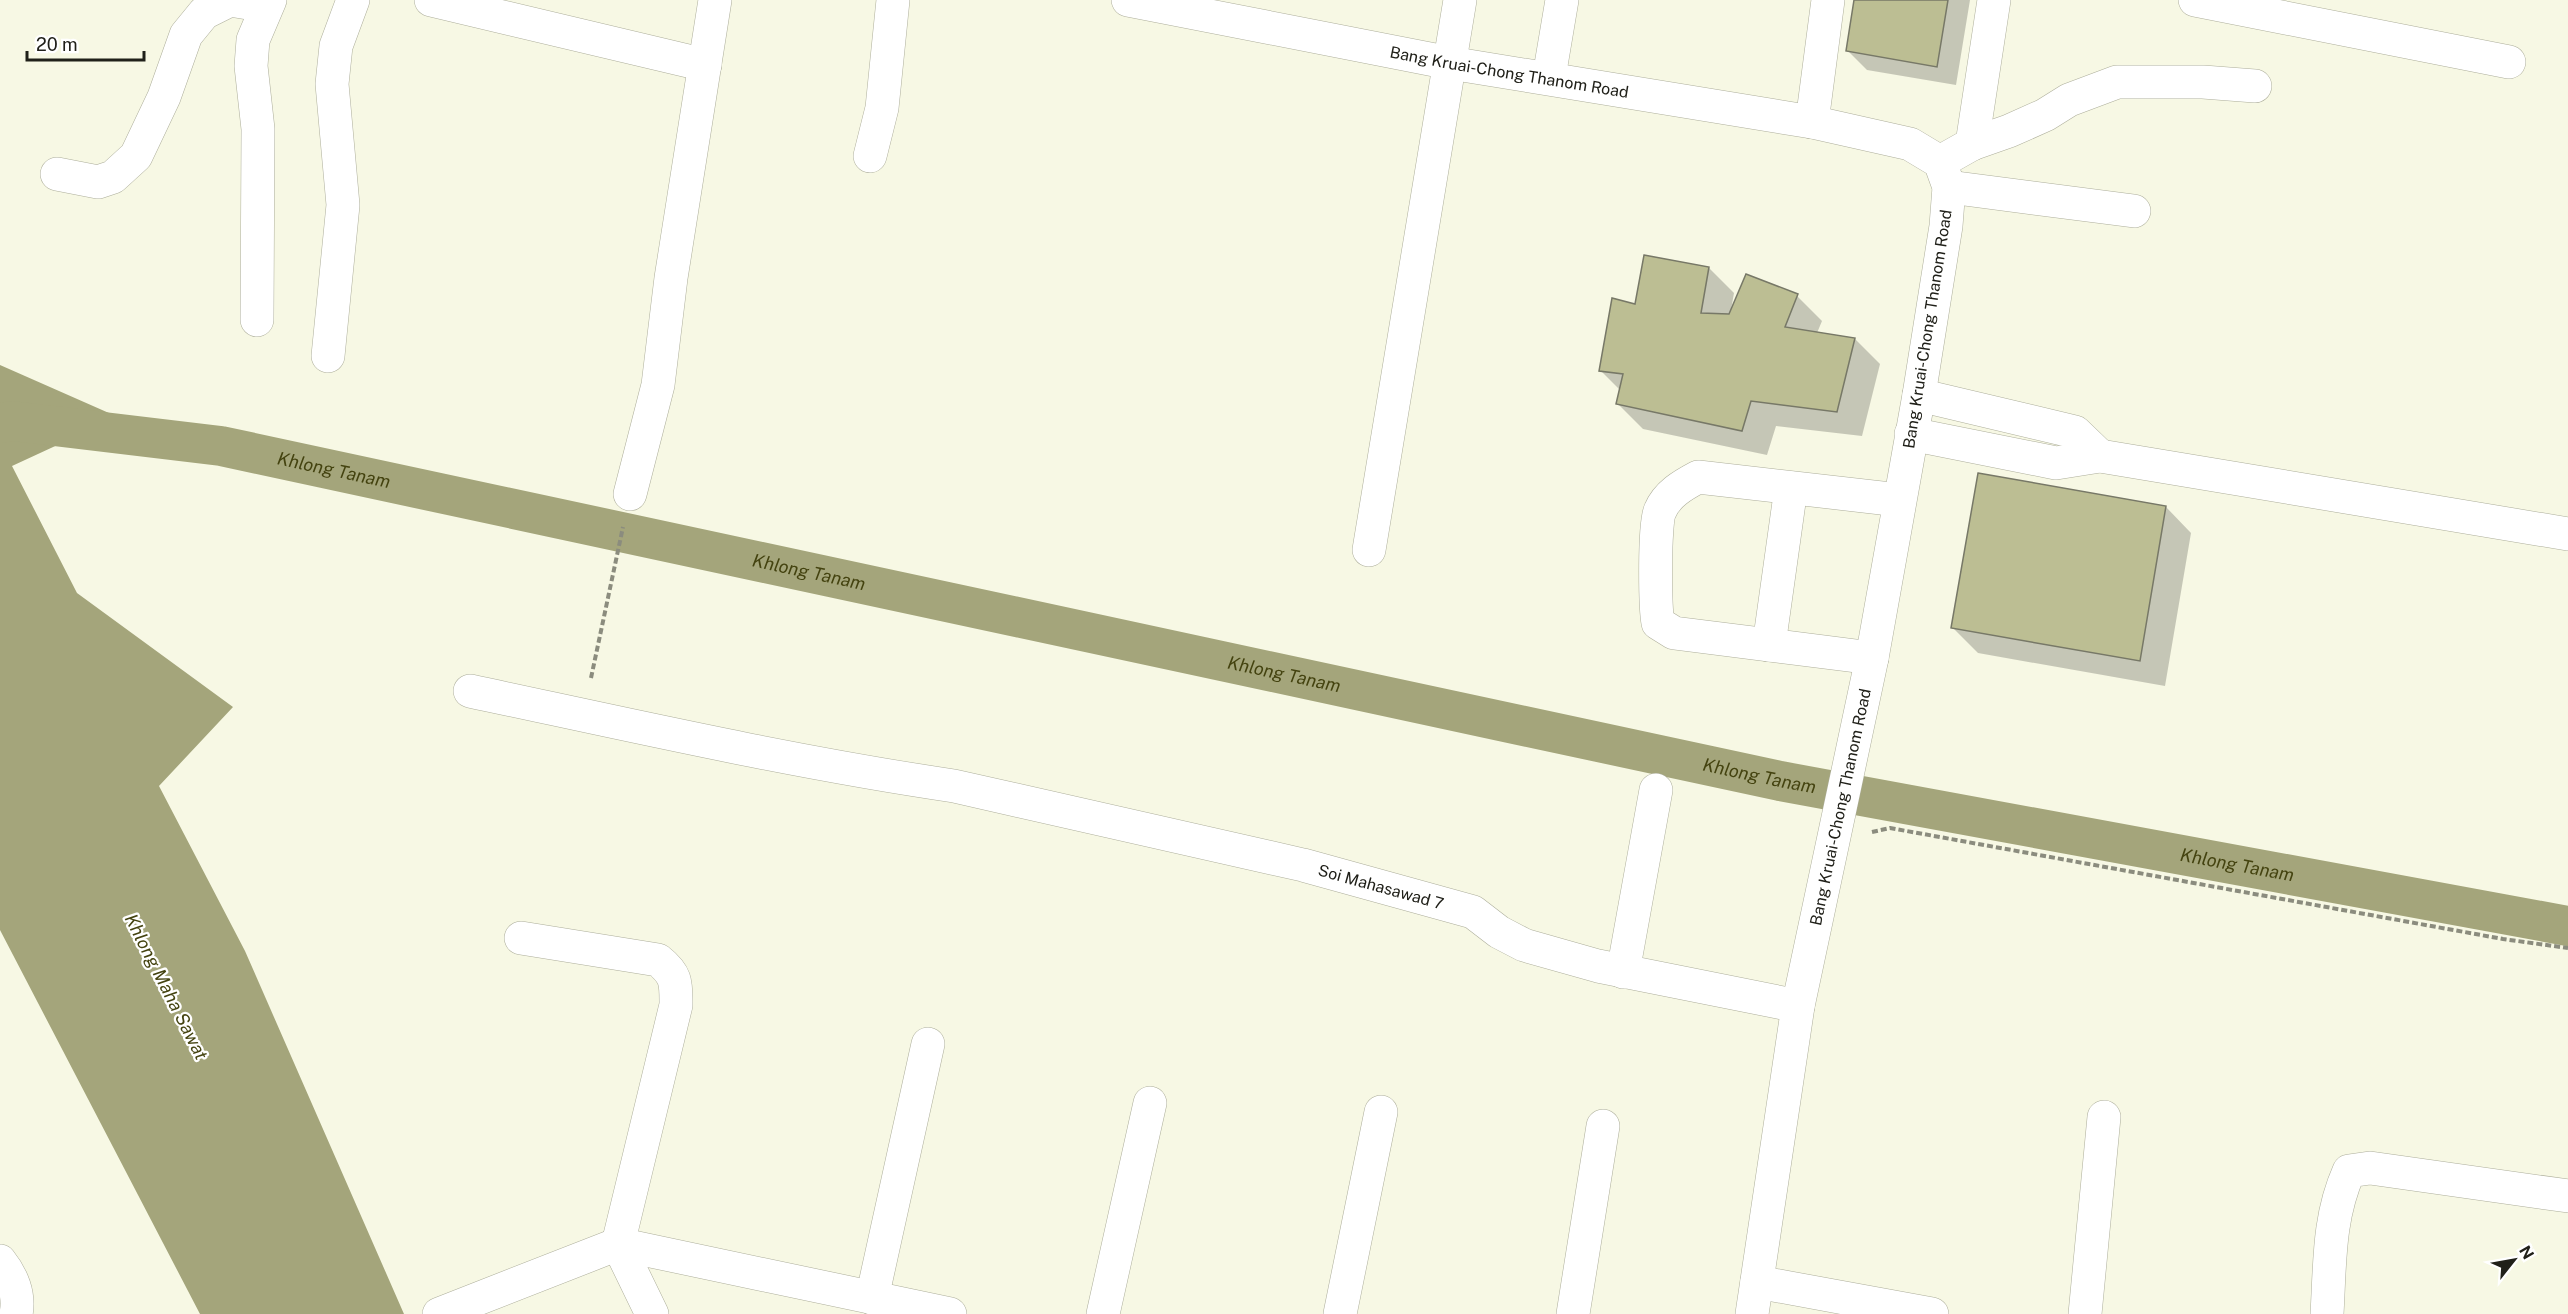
<svg xmlns="http://www.w3.org/2000/svg" width="2568" height="1314" font-family="'Public Sans',sans-serif">
	<style>
		.water { fill: #a4a57b }
		.shadow { fill: #0003 }
		.lines { fill: none; stroke-linecap: round; stroke-linejoin: round }
		.canal { stroke: #a4a57b; stroke-width: 40 }
		.building { fill: #bcbe93; stroke: #777867; stroke-width: 1.5 }
		.minor-casing { stroke: #adae9b; stroke-width: 34 }
		.path { stroke: #8b8c7e; stroke-width: 4; stroke-dasharray: 6 3; stroke-linecap: butt }
		.minor { stroke: #fff; stroke-width: 33 }
		.labels { text-anchor: middle; stroke-width: 4.5; stroke-linejoin: round; paint-order: stroke }
		.street-label { font-size: 16px; fill: #202019; stroke: #fff }
		.water-label { font-size: 18px; font-style: italic; fill: #444310; stroke: #fff }
	</style>
	<rect width="100%" height="100%" fill="#f7f8e4"/>
	<path class="water" d="M0 365 118 417 12 466 77 593 233 707 159 786 245 951 404 1314H200L0 930Z"/>
	<path class="shadow" d="M1855 0H1970L1956 85 1867 70 1847 50Z
		M1709 268 1734 293 1731 310 1797 296 1822 321 1817 333 1855 339 1880 364 1862 436 1776 426 1767 455 1643 429 1617 403 1620 390 1601 371 1636 306Z
		M2166 507 2191 533 2165 686 1978 653 1953 628Z"/>
	<g class="lines">
		<path class="canal" id="s1" d="M0 423 12 421 221 446 1780 781 2568 926"/>
	</g>
	<path class="building" d="M1854 0H1948L1937 67 1846 51Z
		M1644 255 1709 267 1701 313 1729 314 1746 274 1798 294 1785 327 1855 338 1837 412 1751 401 1742 431 1616 404 1623 374 1599 371 1612 298 1635 304Z
		M1978 473 2166 506 2140 661 1951 628Z"/>
	<g class="lines">
		<g class="minor-casing">
			<g id="minor">
				<path d="M431 0 705 65"/>
				<path id="s2" d="M1128 0 1450 63 1812 122 1910 144 1940 162 1949 187 1946 226 1919 395 1872 658 1798 1006 1752 1314"/>
				<path d="M2195 0 2509 62"/>
				<path d="M1549 77 1562 0"/>
				<path d="M1812 122 1828 0"/>
				<path d="M1972 144 1994 0"/>
				<path d="M870 156 882 108 893 0"/>
				<path d="M1940 162 1972 144 2009 131 2045 115 2069 100 2117 82H2203L2255 86"/>
				<path d="M57 174 98 182 113 177 136 156 164 97 186 35 204 13 230 0 266 6"/>
				<path d="M1949 187 2134 211"/>
				<path d="M257 320 258 129 251 66 253 40 270 0"/>
				<path d="M328 356 343 205 332 84 336 46 353 0"/>
				<path d="M1919 395 2075 432 2100 456"/>
				<path d="M1911 434 2056 463 2100 456 2568 534"/>
				<path d="M630 494 658 385 671 278 715 0"/>
				<path d="M1369 550 1460 0"/>
				<path d="M1769 645 1791 488"/>
				<path d="M1872 658 1674 633 1658 623C1655 608 1654 523 1660 511 1667 494 1683 485 1698 477L1899 500"/>
				<path id="s3" d="M470 691C630 725 791 762 954 786L1303 865 1473 912 1499 932 1524 945 1598 966 1798 1006"/>
				<path d="M521 938 658 960C677 975 676 983 676 1005L618 1244 652 1314"/>
				<path d="M1623 972 1656 790"/>
				<path d="M0 1261C12 1276 20 1295 16 1314"/>
				<path d="M1757 1282 1932 1314"/>
				<path d="M872 1298 928 1044"/>
				<path d="M439 1314 618 1244 950 1314"/>
				<path d="M1103 1314 1150 1103"/>
				<path d="M1340 1314 1381 1112"/>
				<path d="M1573 1314 1603 1126"/>
				<path d="M2085 1314 2104 1117"/>
				<path d="M2327 1314C2330 1264 2328 1218 2349 1171L2370 1168 2568 1196"/>
			</g>
		</g>
		<path class="path" d="M591 678 623 527
			M1872 832 1890 828 2503 939 2568 948"/>
		<use href="#minor" class="minor"/>
	</g>
	<g class="labels">
		<g class="street-label">
			<text dy="6" stroke="none"><textPath href="#s2" startOffset="388">Bang Kruai-Chong Thanom Road</textPath></text>
			<text transform="translate(1927 329) rotate(-81)" y="6">Bang Kruai-Chong Thanom Road</text>
			<text transform="translate(1840 807) rotate(-78)" y="6">Bang Kruai-Chong Thanom Road</text>
			<text dy="6" stroke="none"><textPath href="#s3" startOffset="932">Soi Mahasawad 7</textPath></text>
		</g>
		<g class="water-label">
			<text dy="6" stroke="none"><textPath href="#s1" startOffset="338">Khlong Tanam</textPath></text>
			<text dy="6" stroke="none"><textPath href="#s1" startOffset="824">Khlong Tanam</textPath></text>
			<text dy="6" stroke="none"><textPath href="#s1" startOffset="1310">Khlong Tanam</textPath></text>
			<text dy="6" stroke="none"><textPath href="#s1" startOffset="1796">Khlong Tanam</textPath></text>
			<text dy="6" stroke="none"><textPath href="#s1" startOffset="2282">Khlong Tanam</textPath></text>
			<text transform="translate(166 987) rotate(63)" y="6">Khlong Maha Sawat</text>
		</g>
	</g>
	<g transform="translate(2514 1260) rotate(59)" stroke="#ffffff" stroke-width="4.5" paint-order="stroke">
	<path d="M0-4.5L10 22L0 15L-10 22Z" fill="#202019"/>
	<text y="-9" font-size="16" font-weight="bold" text-anchor="middle" fill="#202019">N</text>
	</g>
	<path d="M27 51v9h117v-9" fill="none" stroke="#202019" stroke-width="3"/>
	<text x="36" y="51" font-size="18" fill="#202019" stroke="#ffffff" stroke-width="4.5" paint-order="stroke">20 m</text>
</svg>
